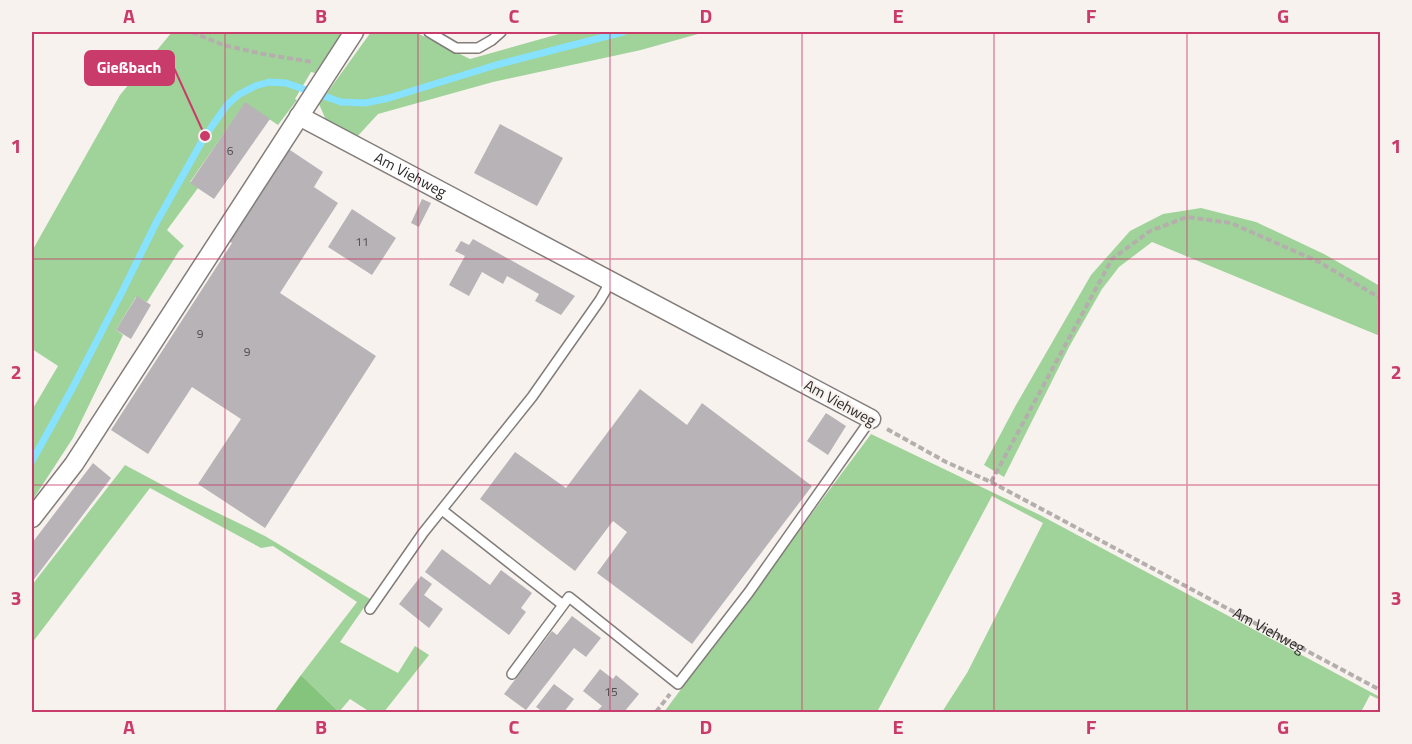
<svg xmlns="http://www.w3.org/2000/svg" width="1412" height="744" font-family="'Titillium Web',sans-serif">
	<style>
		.green { fill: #a0d399 }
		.forest { fill: #84c47c }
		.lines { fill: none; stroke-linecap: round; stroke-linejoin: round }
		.stream { stroke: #86e2ff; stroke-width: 7 }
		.building { fill: #b7b3b7 }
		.lane-casing { stroke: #827d7a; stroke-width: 12 }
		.street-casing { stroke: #827d7a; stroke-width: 21 }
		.path { stroke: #b4afad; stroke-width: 4; stroke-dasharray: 6 3; stroke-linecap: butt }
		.lane { stroke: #fff; stroke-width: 9 }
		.street { stroke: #fff; stroke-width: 18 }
		.grid { fill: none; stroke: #c93b6a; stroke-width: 1.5; stroke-opacity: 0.55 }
		.labels { text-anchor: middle; stroke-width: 4.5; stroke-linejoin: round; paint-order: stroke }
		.number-label { font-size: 12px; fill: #4f4c4c }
		.street-label { font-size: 15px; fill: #2c2a29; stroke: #f8f2ef }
		.leader { fill: none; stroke: #c93b6a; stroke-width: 2 }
		.callout-dot { fill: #c93b6a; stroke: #f8f2ef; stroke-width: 2 }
		.callout { fill: #c93b6a; stroke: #c93b6a; stroke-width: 2 }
		.callout-label { font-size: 16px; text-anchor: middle; font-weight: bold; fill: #fff }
		.neatline { fill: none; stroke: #c93b6a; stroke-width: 2 }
		.grid-label { font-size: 20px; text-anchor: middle; font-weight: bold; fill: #c93b6a }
	</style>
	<rect width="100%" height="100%" fill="#f8f2ef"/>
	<path class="green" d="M172 32H343L315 73 311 72 295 99 297 100 278 125 245 103 190 182 198 188 167 230 184 246 179 251 147 302 136 297 116 330 123 335 73 438 32 501V410L58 366 32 349V251L120 95Z
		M371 32H415L470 59 566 32H705L641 50 493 82 378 114 355 139 326 120 319 104Z
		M1201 208 1256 222 1324 254 1380 286V336L1152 242 1119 267 1102 289 1069 347 1004 477 984 465 1016 405 1091 275 1130 231 1163 214Z
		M871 434 1040 515 1380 697V700L1370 695 1361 712H942L967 673 1043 523 992 496 877 712H664Z
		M125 465 185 497 265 536 370 599 340 642 398 673 415 646 429 655 384 712H370L350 699 339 712 301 675 357 602 273 546 261 548 150 488 32 643V585Z"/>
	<path class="forest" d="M301 675 339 712H274Z"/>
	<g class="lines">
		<path class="stream" d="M32 461 73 387 123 290 156 223 205 136 227 105 238 95 255 86 269 82 286 83 341 102 365 103 389 98 496 65 623 32"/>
	</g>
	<path class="building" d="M245 102 270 119 214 199 190 183Z
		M500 124 563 158 537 206 474 173Z
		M287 148 323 172 314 187 338 203 280 293 376 356 265 528 198 484 241 419 192 387 148 454 111 430 232 243 227 240Z
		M422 199 431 203 419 227 411 223Z
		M352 209 396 238 372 275 328 247Z
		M473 239 575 296 561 315 535 301 539 294 507 276 503 284 482 272 469 296 449 285 465 256 455 251 461 241 469 245Z
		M137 296 151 305 131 339 116 330Z
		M640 389 687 425 702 403 812 486 692 644 597 573 627 532 613 521 575 571 480 499 515 452 566 488Z
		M826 413 846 426 828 455 807 441Z
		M93 463 111 478 32 582V543Z
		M442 549 490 585 501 570 532 593 521 608 526 612 509 635 425 572Z
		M421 576 432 584 424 595 443 609 429 628 399 604Z
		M572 616 601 638 586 657 574 648 526 710 504 694 552 631 557 635Z
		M600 669 613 679 616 675 639 694 624 712H599L597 711 602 706 583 691Z
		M554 684 574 699 564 712H543L536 707Z"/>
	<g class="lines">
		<g class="lane-casing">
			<path id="lane" d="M429 32 456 48H478L492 40 501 32
				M442 510 563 605
				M370 609 423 533 532 397 600 300 611 281
				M512 674 569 597 678 684 749 592 871 419"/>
		</g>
		<g class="street-casing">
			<g id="street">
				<path id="s2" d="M299 116 871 419"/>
				<path d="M32 518 74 464 354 32"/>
			</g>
		</g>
		<g class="path">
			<path d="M192 32 223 45 263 54 312 62"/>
			<path id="s1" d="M887 429 946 462 991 482 1380 690"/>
			<path d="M991 482 1112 259 1150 231 1187 217 1231 223 1319 262 1380 298"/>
			<path d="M656 712 670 694"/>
		</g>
		<use href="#lane" class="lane"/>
		<use href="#street" class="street"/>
	</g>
	<path class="grid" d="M225 32V712M418 32V712M610 32V712M802 32V712M994 32V712M1187 32V712M32 259H1380M32 485H1380"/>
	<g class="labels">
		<g class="number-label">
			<text x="230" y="155">6</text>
			<text x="362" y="246">11</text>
			<text x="200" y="338">9</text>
			<text x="247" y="356">9</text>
			<text x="611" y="696">15</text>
		</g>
		<g class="street-label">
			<text dy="5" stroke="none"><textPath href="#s2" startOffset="126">Am Viehweg</textPath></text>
			<text transform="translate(840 403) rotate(29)" y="5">Am Viehweg</text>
			<text dy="5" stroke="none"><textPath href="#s1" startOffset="432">Am Viehweg</textPath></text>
		</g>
	</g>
	<path class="leader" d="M205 136L174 68"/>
	<circle class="callout-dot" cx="205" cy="136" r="6"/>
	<rect class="callout" x="85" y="51" width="89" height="34" rx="6"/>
	<g class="callout-label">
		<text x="129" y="73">Gießbach</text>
	</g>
	<rect width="1412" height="744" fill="none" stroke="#f8f2ef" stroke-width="66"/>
	<rect x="33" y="33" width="1346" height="678" class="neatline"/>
	<g class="grid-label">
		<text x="129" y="23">A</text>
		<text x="321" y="23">B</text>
		<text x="514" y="23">C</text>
		<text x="706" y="23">D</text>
		<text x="898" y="23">E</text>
		<text x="1091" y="23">F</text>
		<text x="1283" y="23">G</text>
		<text x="16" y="153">1</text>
		<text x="1396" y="153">1</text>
		<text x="16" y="379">2</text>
		<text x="1396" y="379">2</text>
		<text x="16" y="605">3</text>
		<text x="1396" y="605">3</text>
		<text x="129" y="734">A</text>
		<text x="321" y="734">B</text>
		<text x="514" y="734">C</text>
		<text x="706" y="734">D</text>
		<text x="898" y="734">E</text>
		<text x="1091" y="734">F</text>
		<text x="1283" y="734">G</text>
	</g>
</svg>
